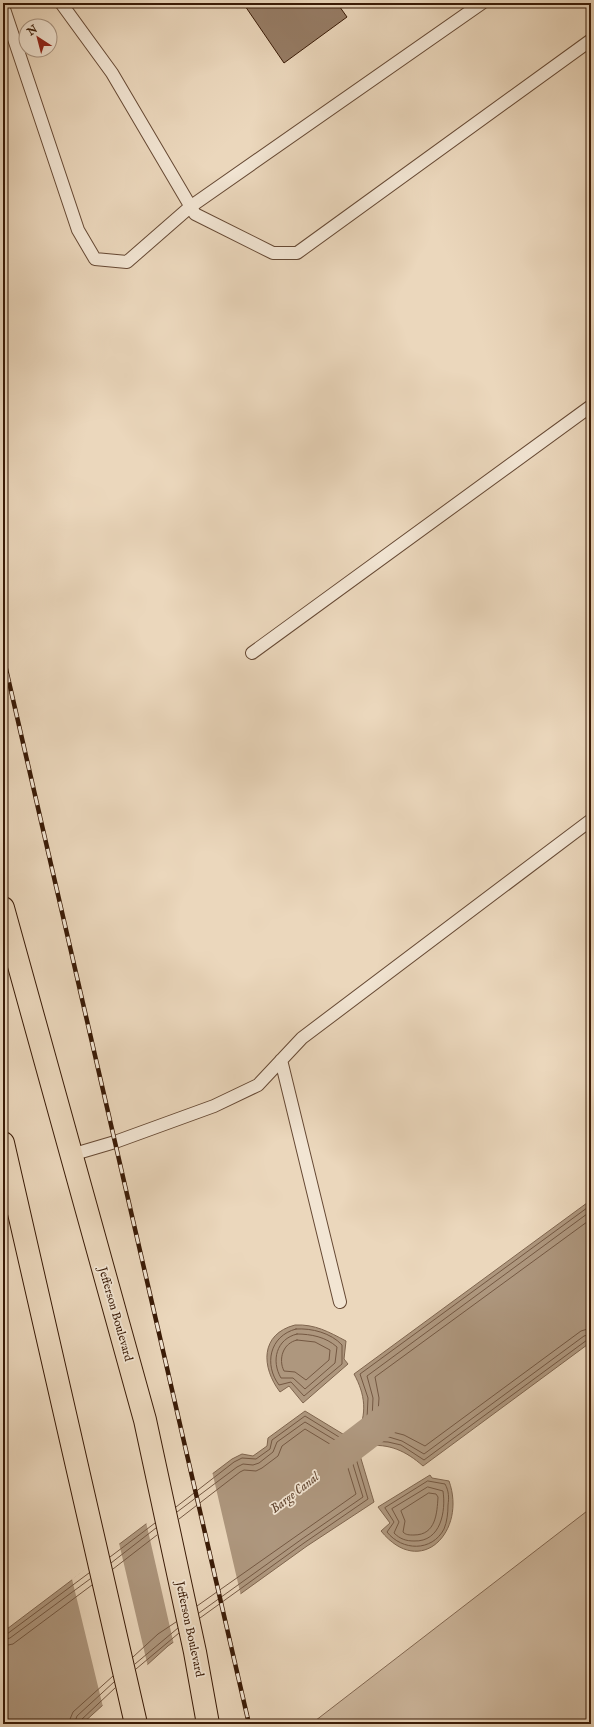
<svg xmlns="http://www.w3.org/2000/svg" width="594" height="1727" font-family="'IM FELL English',serif">
	<style>
		.green { fill: #cdb79d; stroke: #836852 }
		.water { fill: #ae977e; stroke: #7f654e }
		.pier { fill: #ebd7bc }
		.lines { fill: none; stroke-linecap: round; stroke-linejoin: round }
		.shore { stroke: #745842; stroke-width: 1 }
		.canal { stroke: #ae977e; stroke-width: 31 }
		.building { fill: #967c65; stroke: #391a06 }
		.lane-casing { stroke: #664934; stroke-width: 14 }
		.primary-casing { stroke: #391a06; stroke-width: 24 }
		.lane { stroke: #f2e5d3; stroke-width: 12 }
		.primary { stroke: #ebd7bc; stroke-width: 22 }
		.rail-casing { stroke: #391a06; stroke-width: 4.5 }
		.rail { stroke: #f2e5d3; stroke-width: 3; stroke-dasharray: 9; stroke-linecap: butt }
		.labels { text-anchor: middle; stroke-width: 3.5; stroke-linejoin: round; paint-order: stroke }
		.street-label { font-size: 12px; fill: #391a06; stroke: #f2e5d3 }
		.water-label { font-size: 13px; font-style: italic; fill: #624630; stroke: #f2e5d3 }
	</style>
	<rect width="100%" height="100%" fill="#ebd7bc"/>
	<filter id="stains"><feTurbulence type="fractalNoise" baseFrequency=".005" numOctaves="4"/><feColorMatrix values="0 0 0 0 .2 0 0 0 0 .09 0 0 0 0 .02 0 0 0 .5 -.17"/></filter>
	<radialGradient id="worn" r=".72"><stop offset=".6" stop-color="#630" stop-opacity="0"/><stop offset="1" stop-color="#630" stop-opacity=".3"/></radialGradient>
	<path class="green" d="M591 1508V1724H311Z"/>
	<path class="water" d="M591 1200V1342L423 1466C406 1451 389 1443 366 1446L363 1440 356 1436C368 1414 365 1394 354 1374Z
		M295 1325C315 1324 329 1332 346 1341L344 1359 348 1364 303 1403 289 1386 280 1392C261 1367 260 1334 295 1325Z
		M305 1411 356 1442 374 1502 307 1546 168 1646 82 1724H3V1632L232 1459 242 1454 253 1456 267 1446 268 1438Z
		M430 1475 432 1478 449 1481C467 1531 421 1580 381 1531L390 1523 378 1507Z"/>
	<path class="pier" d="M212 1471 241 1596 174 1645 146 1522Z
		M119 1543 148 1667 103 1707 72 1579Z"/>
	<g class="lines">
		<path class="shore" d="M591 1205 360 1374 368 1398 367 1419 363 1434 369 1441 388 1442 401 1445 424 1460 587 1340 591 1339
			M591 1211 367 1376 373 1398 372 1420 369 1433 372 1436 389 1437 402 1441 424 1454 584 1336 591 1334
			M591 1219 375 1377 379 1398 377 1428 404 1435 425 1446 581 1331 591 1328
			M296 1329C312 1328 331 1333 342 1345V1364L304 1396 291 1382 279 1385C264 1365 269 1336 296 1329Z
			M297 1334C311 1334 326 1337 337 1347L335 1363 305 1389 293 1378H281C271 1361 276 1339 297 1334Z
			M297 1340 315 1342 330 1350 329 1360 306 1380 295 1372 284 1371C278 1359 283 1343 297 1340Z
			M428 1481 445 1484C449 1491 449 1498 448 1505 448 1513 447 1522 444 1529 432 1552 402 1551 387 1532L394 1522 385 1508Z
			M428 1487 443 1491C446 1511 441 1542 414 1541 406 1541 400 1539 394 1533L399 1522 392 1509Z
			M429 1493 436 1494 438 1497C437 1513 436 1535 414 1535 409 1535 406 1535 403 1532L405 1521 401 1511Z
			M176 1507 234 1462 242 1458 256 1459 270 1449 272 1440 305 1416 352 1445 368 1499 304 1543 200 1618
			M177 1512 237 1467 243 1464 253 1465 259 1463 273 1452 277 1442 305 1422 348 1448 363 1497 302 1539 199 1613
			M179 1519 240 1472 244 1470 256 1471 262 1468 278 1456 282 1446 305 1429 343 1452 356 1494 197 1606
			M110 1557 155 1523
			M111 1563 156 1528
			M113 1569 157 1535
			M3 1635 7 1634 89 1573
			M3 1640 10 1638 90 1579
			M3 1646 13 1644 92 1585
			M133 1657 158 1634 176 1622
			M135 1664 178 1628
			M136 1669 179 1633
			M68 1724 73 1712 113 1676
			M74 1724 77 1716 114 1682
			M79 1724 81 1720 115 1688"/>
		<path class="canal" d="M323 1468 395 1413"/>
	</g>
	<path class="building" d="M243 3H337L347 17 284 63Z"/>
	<g class="lines">
		<g class="lane-casing">
			<path id="lane" d="M61 3 112 73 195 214 273 253H297L591 40
				M3 6 78 230 95 259 127 262 190 207 482 3
				M252 653 591 406
				M281 1060 340 1302
				M71 1155 115 1142 214 1106 258 1085 302 1038 591 820"/>
		</g>
		<g class="primary-casing">
			<path id="primary" d="M3 908 145 1420 195 1652 208 1724
				M3 1143 136 1724"/>
		</g>
		<use href="#lane" class="lane"/>
		<use href="#primary" class="primary"/>
		<g class="rail-casing">
			<path id="rail" d="M3 656 249 1724"/>
		</g>
		<use href="#rail" class="rail"/>
	</g>
	<g class="labels">
		<g class="street-label">
			<text transform="translate(116 1314) rotate(74)" y="4">Jefferson Boulevard</text>
			<text transform="translate(190 1629) rotate(78)" y="4">Jefferson Boulevard</text>
		</g>
		<g class="water-label">
			<text transform="translate(294 1492) rotate(-38)" y="5">Barge Canal</text>
		</g>
	</g>
	<rect width="594" height="1727" fill="none" stroke="#ebd7bc" stroke-width="16"/>
	<rect x="4" y="4" width="586" height="1719" fill="none" stroke="#391a06" stroke-width="2"/>
	<rect x="8" y="8" width="578" height="1711" fill="none" stroke="#391a06"/>
	<g transform="translate(38 38) rotate(324)"><circle r="19" fill="#f2e5d3" stroke="#a89481"/>
	<path d="M0-3L7 15L0 10L-7 15Z" fill="#8f2418"/>
	<text y="-6" font-size="11" font-weight="bold" text-anchor="middle" fill="#391a06">N</text>
	</g>
	<rect width="100%" height="100%" filter="url(#stains)"/>
	<rect width="100%" height="100%" fill="url(#worn)"/>
</svg>
